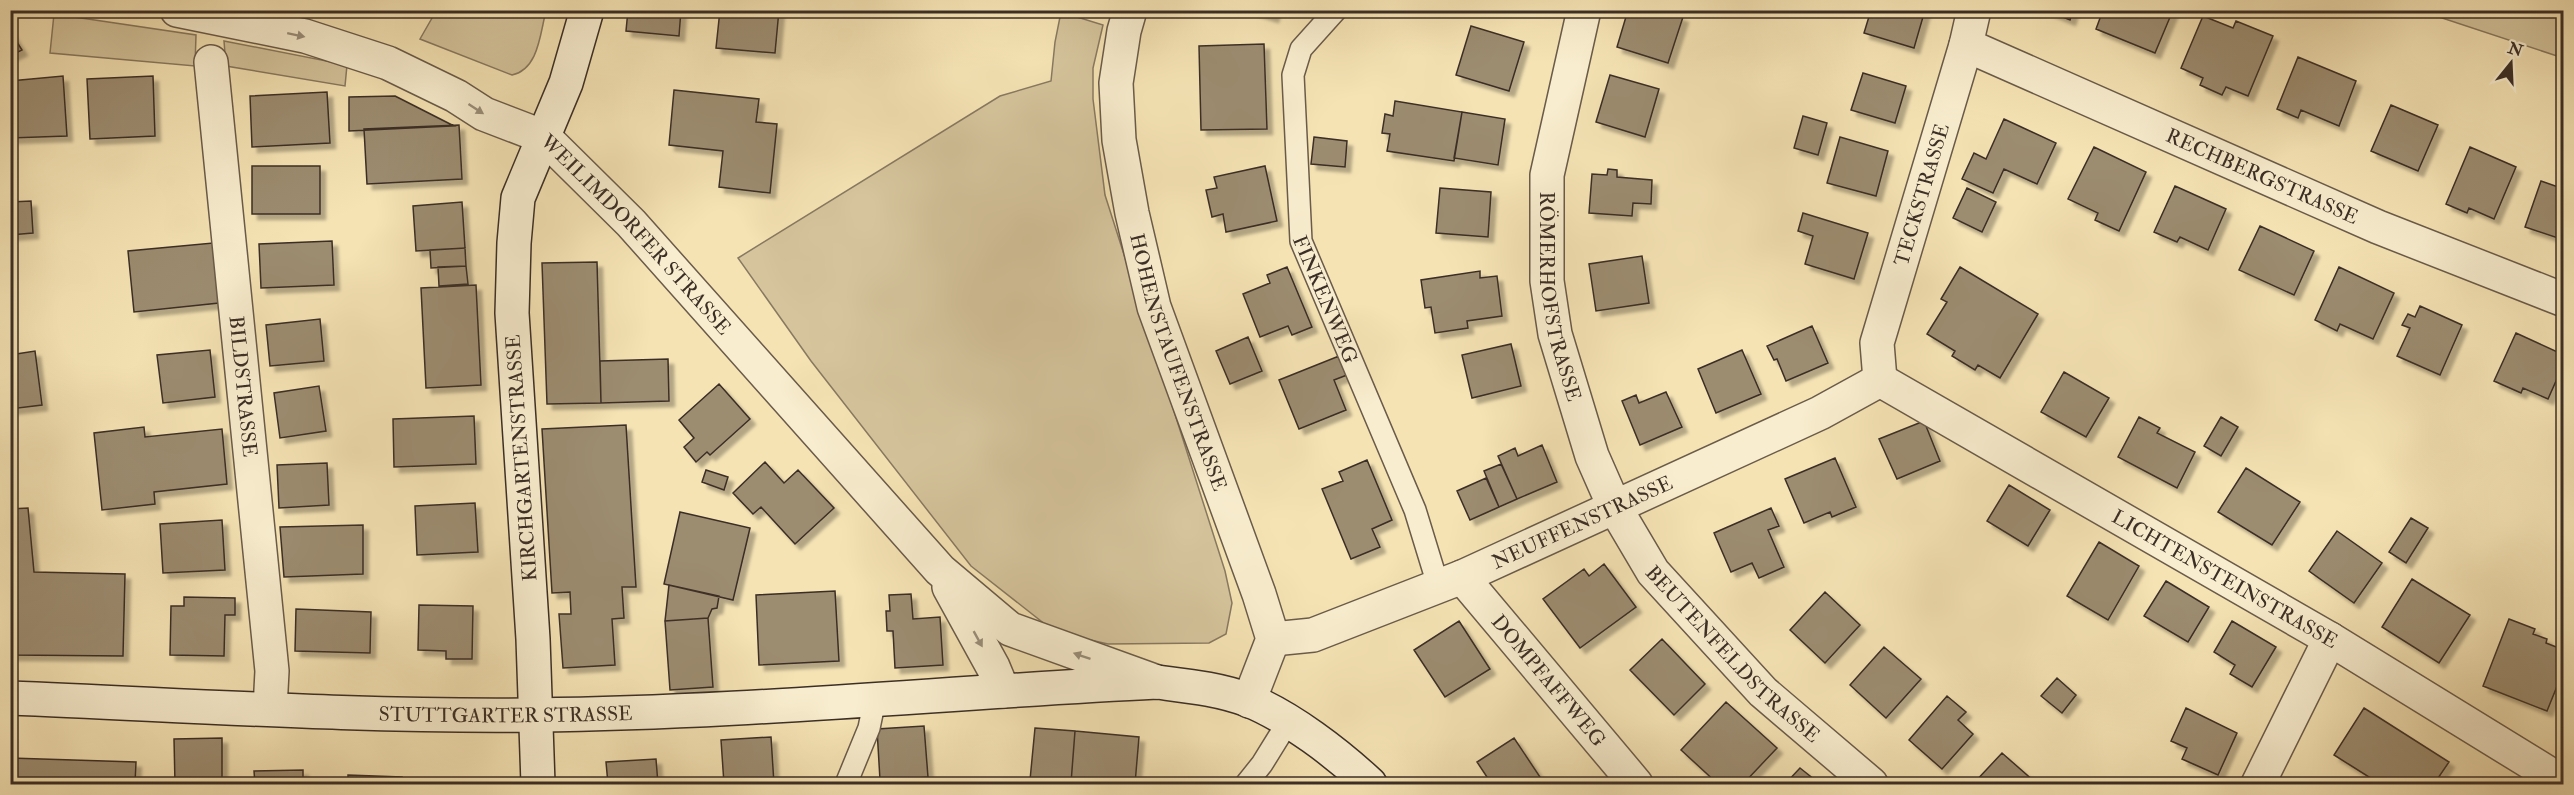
<svg xmlns="http://www.w3.org/2000/svg" width="2574" height="795" font-family="'IM FELL Double Pica',serif">
	<style>
		.green { fill: #d5c49c; stroke: #887961; stroke-width: 1.5 }
		.building { fill: #9c8c70; stroke: #3b2e26; stroke-width: 1.5; filter: url(#shadow) }
		.lines { fill: none; stroke-linecap: round; stroke-linejoin: round }
		.lane-casing { stroke: #6a5b4a; stroke-width: 24 }
		.street-casing { stroke: #6a5b4a; stroke-width: 36 }
		.secondary-casing { stroke: #3b2e26; stroke-width: 36 }
		.lane { stroke: #f8edce; stroke-width: 21 }
		.street { stroke: #f8edce; stroke-width: 33 }
		.secondary { stroke: #f8edce; stroke-width: 33 }
		.oneway { fill: #9a8e7a }
		.labels { text-anchor: middle; stroke-width: 5; stroke-linejoin: round; paint-order: stroke }
		.street-label { font-size: 20px; fill: #3b2e26; stroke: #f8edce }
	</style>
	<defs>
		<filter id="shadow"><feDropShadow dx="5.5" dy="5.5" stdDeviation="1.5" flood-color="#0004"/></filter>
	</defs>
	<rect width="100%" height="100%" fill="#f5e3b4"/>
	<filter id="stains"><feTurbulence type="fractalNoise" baseFrequency=".00333" numOctaves="4"/><feColorMatrix values="0 0 0 0 .2 0 0 0 0 .09 0 0 0 0 .02 0 0 0 .5 -.17"/></filter>
	<radialGradient id="worn" r=".72"><stop offset=".6" stop-color="#630" stop-opacity="0"/><stop offset="1" stop-color="#630" stop-opacity=".3"/></radialGradient>
	<path class="green" d="M436 11V10L546 11C540 33 539 69 512 75L420 39Z
		M2421 11H2563V58Z
		M1061 12 1103 25 1093 68V99L1105 195 1225 571 1232 603 1226 634 1209 643 1108 644 1055 632 971 566 811 361 738 258 1000 96 1051 81 1055 42Z
		M54 14 196 35 195 66 50 53Z
		M224 41 347 65 345 86 226 66Z"/>
	<path class="building" d="M628 10H681L679 36 626 31Z
		M720 10H779L775 53 716 48Z
		M1251 10H1275L1273 17Z
		M1628 10H1663L1683 17 1668 63 1617 47Z
		M1871 10H1925L1914 48 1864 33Z
		M2046 10H2073L2070 20Z
		M2103 10H2173L2155 53 2096 29Z
		M2203 16 2233 28 2236 21 2273 36 2248 96 2226 87 2222 95 2200 85 2203 78 2181 68Z
		M1471 26 1524 42 1509 91 1456 75Z
		M10 31 22 50 10 56Z
		M1264 44 1267 129 1201 130 1199 46Z
		M2298 57 2356 81 2339 126 2301 110 2298 118 2277 109Z
		M1863 73 1906 86 1895 123 1851 110Z
		M1610 75 1659 89 1645 137 1596 122Z
		M63 76 67 136 10 138V81Z
		M153 76 155 136 90 139 87 79Z
		M674 90 759 99 756 122 777 124 770 193 719 187 723 151 669 145Z
		M327 92 330 143 252 147 250 96Z
		M395 96 454 126 349 131V97Z
		M1395 101 1462 112 1454 161 1387 151 1390 134 1382 133 1385 114 1393 116Z
		M2391 105 2438 125 2418 171 2371 151Z
		M1462 112 1505 119 1498 165 1454 158Z
		M1803 116 1827 123 1818 155 1794 148Z
		M2004 119 2056 143 2037 184 2004 169 1993 193 1962 179 1974 153 1986 159Z
		M459 125 462 179 367 184 364 129Z
		M1314 137 1347 141 1345 167 1311 164Z
		M1840 137 1888 151 1876 196 1827 183Z
		M2094 147 2146 172 2119 231 2095 220 2098 213 2068 199Z
		M2470 147 2516 167 2494 219 2469 208 2467 213 2446 204Z
		M252 166H320V214H252Z
		M1265 166 1277 221 1226 232 1223 214 1212 217 1206 190 1217 188 1214 177Z
		M1608 169 1617 170V177L1652 180 1651 204 1633 203 1632 216 1589 213 1592 174 1607 175Z
		M2541 181 2564 189V240L2525 227Z
		M2175 186 2226 209 2208 250 2180 237 2177 242 2154 232Z
		M1440 188 1491 192 1488 237 1436 233Z
		M1967 188 1996 202 1982 232 1953 218Z
		M31 201 33 233 10 235V202Z
		M462 202 465 248 416 251 413 206Z
		M1803 213 1868 233 1854 279 1805 264 1813 236 1798 231Z
		M2260 226 2314 251 2294 295 2239 270Z
		M332 241 334 285 261 288 259 244Z
		M213 243 219 303 134 312 128 251Z
		M465 248 466 266 431 268 430 250Z
		M1642 256 1649 303 1596 311 1589 264Z
		M597 262 601 403 547 404 542 263Z
		M466 266 468 284 439 286 438 267Z
		M1287 267 1312 327 1292 335 1288 326 1260 337 1243 294 1270 283 1267 275Z
		M1960 267 2038 314 2000 378 1978 365 1975 370 1952 356 1955 351 1927 334 1947 302 1941 299Z
		M2339 267 2394 293 2373 339 2340 324 2337 331 2315 320Z
		M1480 271V278L1497 276 1502 316 1467 321 1468 328 1435 333 1431 307 1425 308 1421 280Z
		M476 285 481 385 426 388 421 288Z
		M2420 306 2462 325 2440 375 2397 356 2410 328 2402 325 2408 314 2415 317Z
		M320 319 324 361 270 366 266 325Z
		M1812 326 1828 363 1786 381 1777 359 1774 360 1767 346Z
		M2516 333 2564 355V363L2548 399 2523 388 2521 393 2494 381Z
		M1248 337 1262 371 1230 384 1216 351Z
		M1511 344 1521 386 1472 398 1462 355Z
		M210 350 215 397 163 403 157 355Z
		M1742 350 1761 394 1716 413 1698 369Z
		M35 351 42 405 10 409V355Z
		M1339 356 1347 375 1334 380 1346 410 1299 429 1279 380Z
		M668 359 669 401 601 403 600 361Z
		M2064 372 2109 398 2086 437 2041 412Z
		M719 384 750 419 710 455 707 452 696 462 684 447 694 438 679 420Z
		M319 386 326 431 280 438 274 393Z
		M1666 392 1682 427 1640 445 1622 401 1636 395 1639 403Z
		M474 416 476 464 394 467 393 419Z
		M2139 417 2160 428 2157 433 2195 452 2177 488 2118 457Z
		M2221 417 2238 427 2221 456 2204 446Z
		M1924 421 1940 461 1897 479 1879 439Z
		M626 425 636 587H622L624 618 612 619 615 665 563 668 559 614H571L570 592 552 593 542 429Z
		M144 427 145 437 222 429 227 484 154 492 155 504 102 510 94 433Z
		M1542 445 1557 482 1517 499 1498 456 1515 448 1518 456Z
		M1835 458 1856 507 1832 517 1830 512 1804 523 1785 479Z
		M1367 460 1392 520 1372 529 1380 547 1351 559 1322 489 1343 481 1339 472Z
		M765 462 784 483 798 470 834 508 795 544 761 507 753 514 733 493Z
		M327 463 329 505 279 508 277 465Z
		M1501 464 1517 499 1499 507 1484 471Z
		M2246 468 2300 502 2272 545 2218 512Z
		M706 470 728 477 724 490 702 482Z
		M1486 478 1499 507 1470 520 1457 491Z
		M2009 485 2050 510 2028 546 1987 521Z
		M475 503 478 552 417 555 415 506Z
		M28 508 34 572 125 574 123 656 10 655V509Z
		M1771 508 1779 526 1768 530 1784 567 1759 578 1752 563 1731 572 1714 533Z
		M680 512 750 528 733 600 664 584Z
		M2411 518 2428 528 2406 563 2389 552Z
		M222 520 225 570 163 573 160 524Z
		M363 525V574L284 577 280 527Z
		M2337 531 2382 563 2354 603 2309 571Z
		M2099 542 2139 566 2108 620 2067 596Z
		M1604 564 1636 607 1580 648 1543 599 1584 569 1589 576Z
		M2412 579 2470 615 2439 663 2382 627Z
		M2166 581 2209 607 2188 642 2144 616Z
		M669 585 719 596 717 608 712 609 708 618 665 621Z
		M835 591 839 661 759 665 756 595Z
		M1825 592 1860 625 1825 663 1790 630Z
		M911 594 913 619 940 617 943 665 895 668 893 631H887L886 611H890L889 595Z
		M184 597 235 598V615H225L224 656 170 655 171 606H184Z
		M419 605 473 606 472 659H446V651L418 650Z
		M296 609 371 612 370 653 295 651Z
		M708 618 713 687 670 690 665 621Z
		M2509 619 2535 629 2533 634 2547 639 2546 643 2564 650V669L2547 711 2483 686Z
		M1459 621 1490 669 1445 697 1414 650Z
		M2232 621 2276 647 2252 687 2230 674 2235 665 2214 652Z
		M1662 639 1705 684 1674 715 1630 670Z
		M1884 647 1921 679 1886 718 1850 685Z
		M2057 678 2076 695 2062 713 2041 696Z
		M1947 696 1966 712 1958 720 1973 734 1942 769 1909 740Z
		M1726 702 1777 748 1743 784H1718L1681 750Z
		M2186 708 2237 733 2218 775 2182 759 2187 748 2171 741Z
		M2364 708 2449 762 2434 784H2380L2334 755Z
		M924 726 928 777 917 778 918 784H892L891 779 880 780 877 729Z
		M1035 728 1075 731 1071 783 1030 780Z
		M1075 731 1139 737 1135 784 1071 783Z
		M771 737 774 784H724L721 740Z
		M222 738V784H175L174 739Z
		M1514 738 1544 783 1481 784 1489 780 1477 762Z
		M2002 753 2036 783 2035 784H1973Z
		M10 758 136 762 135 784H10Z
		M656 759 658 784H608L606 762Z
		M1800 768 1820 784H1785Z
		M303 770V784H255L254 771Z
		M348 775 402 777V784H348Z
		M891 779 892 784H875V780Z
		M432 780 482 782V784H432Z"/>
	<g class="lines">
		<g class="lane-casing">
			<g id="lane">
				<path id="s1" d="M1336 10 1301 49 1293 75 1301 241 1415 510 1438 585"/>
				<path d="M846 784 869 728 875 699"/>
				<path d="M1246 784 1262 764 1288 722"/>
			</g>
		</g>
		<g class="street-casing">
			<g id="street">
				<path id="s2" d="M177 10 305 36 388 63 456 96 484 114 544 137 631 223 940 570 1010 629 1157 682"/>
				<path id="s3" d="M1130 10 1124 31 1116 83 1119 140 1132 213 1154 307 1259 594 1273 639 1249 701"/>
				<path id="s4" d="M1584 10 1547 175V281L1555 334 1592 456 1614 506 1653 572 1763 692 1871 784"/>
				<path id="s5" d="M1966 45 2378 227 2564 300"/>
				<path id="s6" d="M211 62 272 671 270 709"/>
				<path id="s7" d="M1880 380 2330 639 2564 783"/>
				<path id="s8" d="M1880 380 1877 343 1966 45 1974 10"/>
				<path id="s9" d="M1462 577 1636 784"/>
				<path d="M949 587 993 667 1003 691"/>
				<path id="s10" d="M1273 639 1313 635 1462 577 1820 413 1880 380"/>
				<path d="M2258 784 2330 639"/>
			</g>
		</g>
		<g class="secondary-casing">
			<g id="secondary">
				<path id="s11" d="M10 698C185 705 360 717 535 715 743 713 950 692 1157 682 1188 686 1219 689 1248 700 1290 717 1338 754 1370 784"/>
				<path d="M538 784 533 639 512 313 514 243 518 198 566 83 587 10"/>
			</g>
		</g>
		<use href="#lane" class="lane"/>
		<use href="#street" class="street"/>
		<use href="#secondary" class="secondary"/>
	</g>
	<defs><path id="oneway-solid" d="M-6-.8H1V-3.2L6.5 0L1 3.2V.8H-6Z" transform="scale(1.5)"/></defs>
	<g class="oneway">
		<use href="#oneway-solid" transform="translate(296 35) rotate(12)"/>
		<use href="#oneway-solid" transform="translate(476 109) rotate(33)"/>
		<use href="#oneway-solid" transform="translate(978 639) rotate(61)"/>
		<use href="#oneway-solid" transform="translate(1082 656) rotate(-161)"/>
	</g>
	<g class="labels">
		<g class="street-label">
			<text dy="7" stroke="none"><textPath href="#s5" startOffset="324">RECHBERGSTRASSE</textPath></text>
			<text dy="7" stroke="none"><textPath href="#s8" startOffset="192">TECKSTRASSE</textPath></text>
			<text dy="7" stroke="none"><textPath href="#s2" startOffset="525">WEILIMDORFER STRASSE</textPath></text>
			<text dy="7" stroke="none"><textPath href="#s4" startOffset="292">RÖMERHOFSTRASSE</textPath></text>
			<text dy="7" stroke="none"><textPath href="#s1" startOffset="309">FINKENWEG</textPath></text>
			<text dy="7" stroke="none"><textPath href="#s3" startOffset="362">HOHENSTAUFENSTRASSE</textPath></text>
			<text dy="7" stroke="none"><textPath href="#s6" startOffset="326">BILDSTRASSE</textPath></text>
			<text transform="translate(521 458) rotate(-94)" y="7">KIRCHGARTENSTRASSE</text>
			<text dy="7" stroke="none"><textPath href="#s10" startOffset="332">NEUFFENSTRASSE</textPath></text>
			<text dy="7" stroke="none"><textPath href="#s7" startOffset="398">LICHTENSTEINSTRASSE</textPath></text>
			<text dy="7" stroke="none"><textPath href="#s4" startOffset="702">BEUTENFELDSTRASSE</textPath></text>
			<text dy="7" stroke="none"><textPath href="#s9" startOffset="135">DOMPFAFFWEG</textPath></text>
			<text dy="7" stroke="none"><textPath href="#s11" startOffset="496">STUTTGARTER STRASSE</textPath></text>
		</g>
	</g>
	<rect width="2574" height="795" fill="none" stroke="#f5e3b4" stroke-width="36"/>
	<rect x="12" y="12" width="2550" height="771" fill="none" stroke="#3b2e26" stroke-width="3"/>
	<rect x="18" y="18" width="2538" height="759" fill="none" stroke="#3b2e26" stroke-width="1.5"/>
	<g transform="translate(2511 63) rotate(18)" stroke="#f8edce" stroke-width="4.5" paint-order="stroke">
	<path d="M0-4.5L10 22L0 15L-10 22Z" fill="#3b2e26"/>
	<text y="-9" font-size="16" font-weight="bold" text-anchor="middle" fill="#3b2e26">N</text>
	</g>
	<rect width="100%" height="100%" filter="url(#stains)"/>
	<rect width="100%" height="100%" fill="url(#worn)"/>
</svg>
